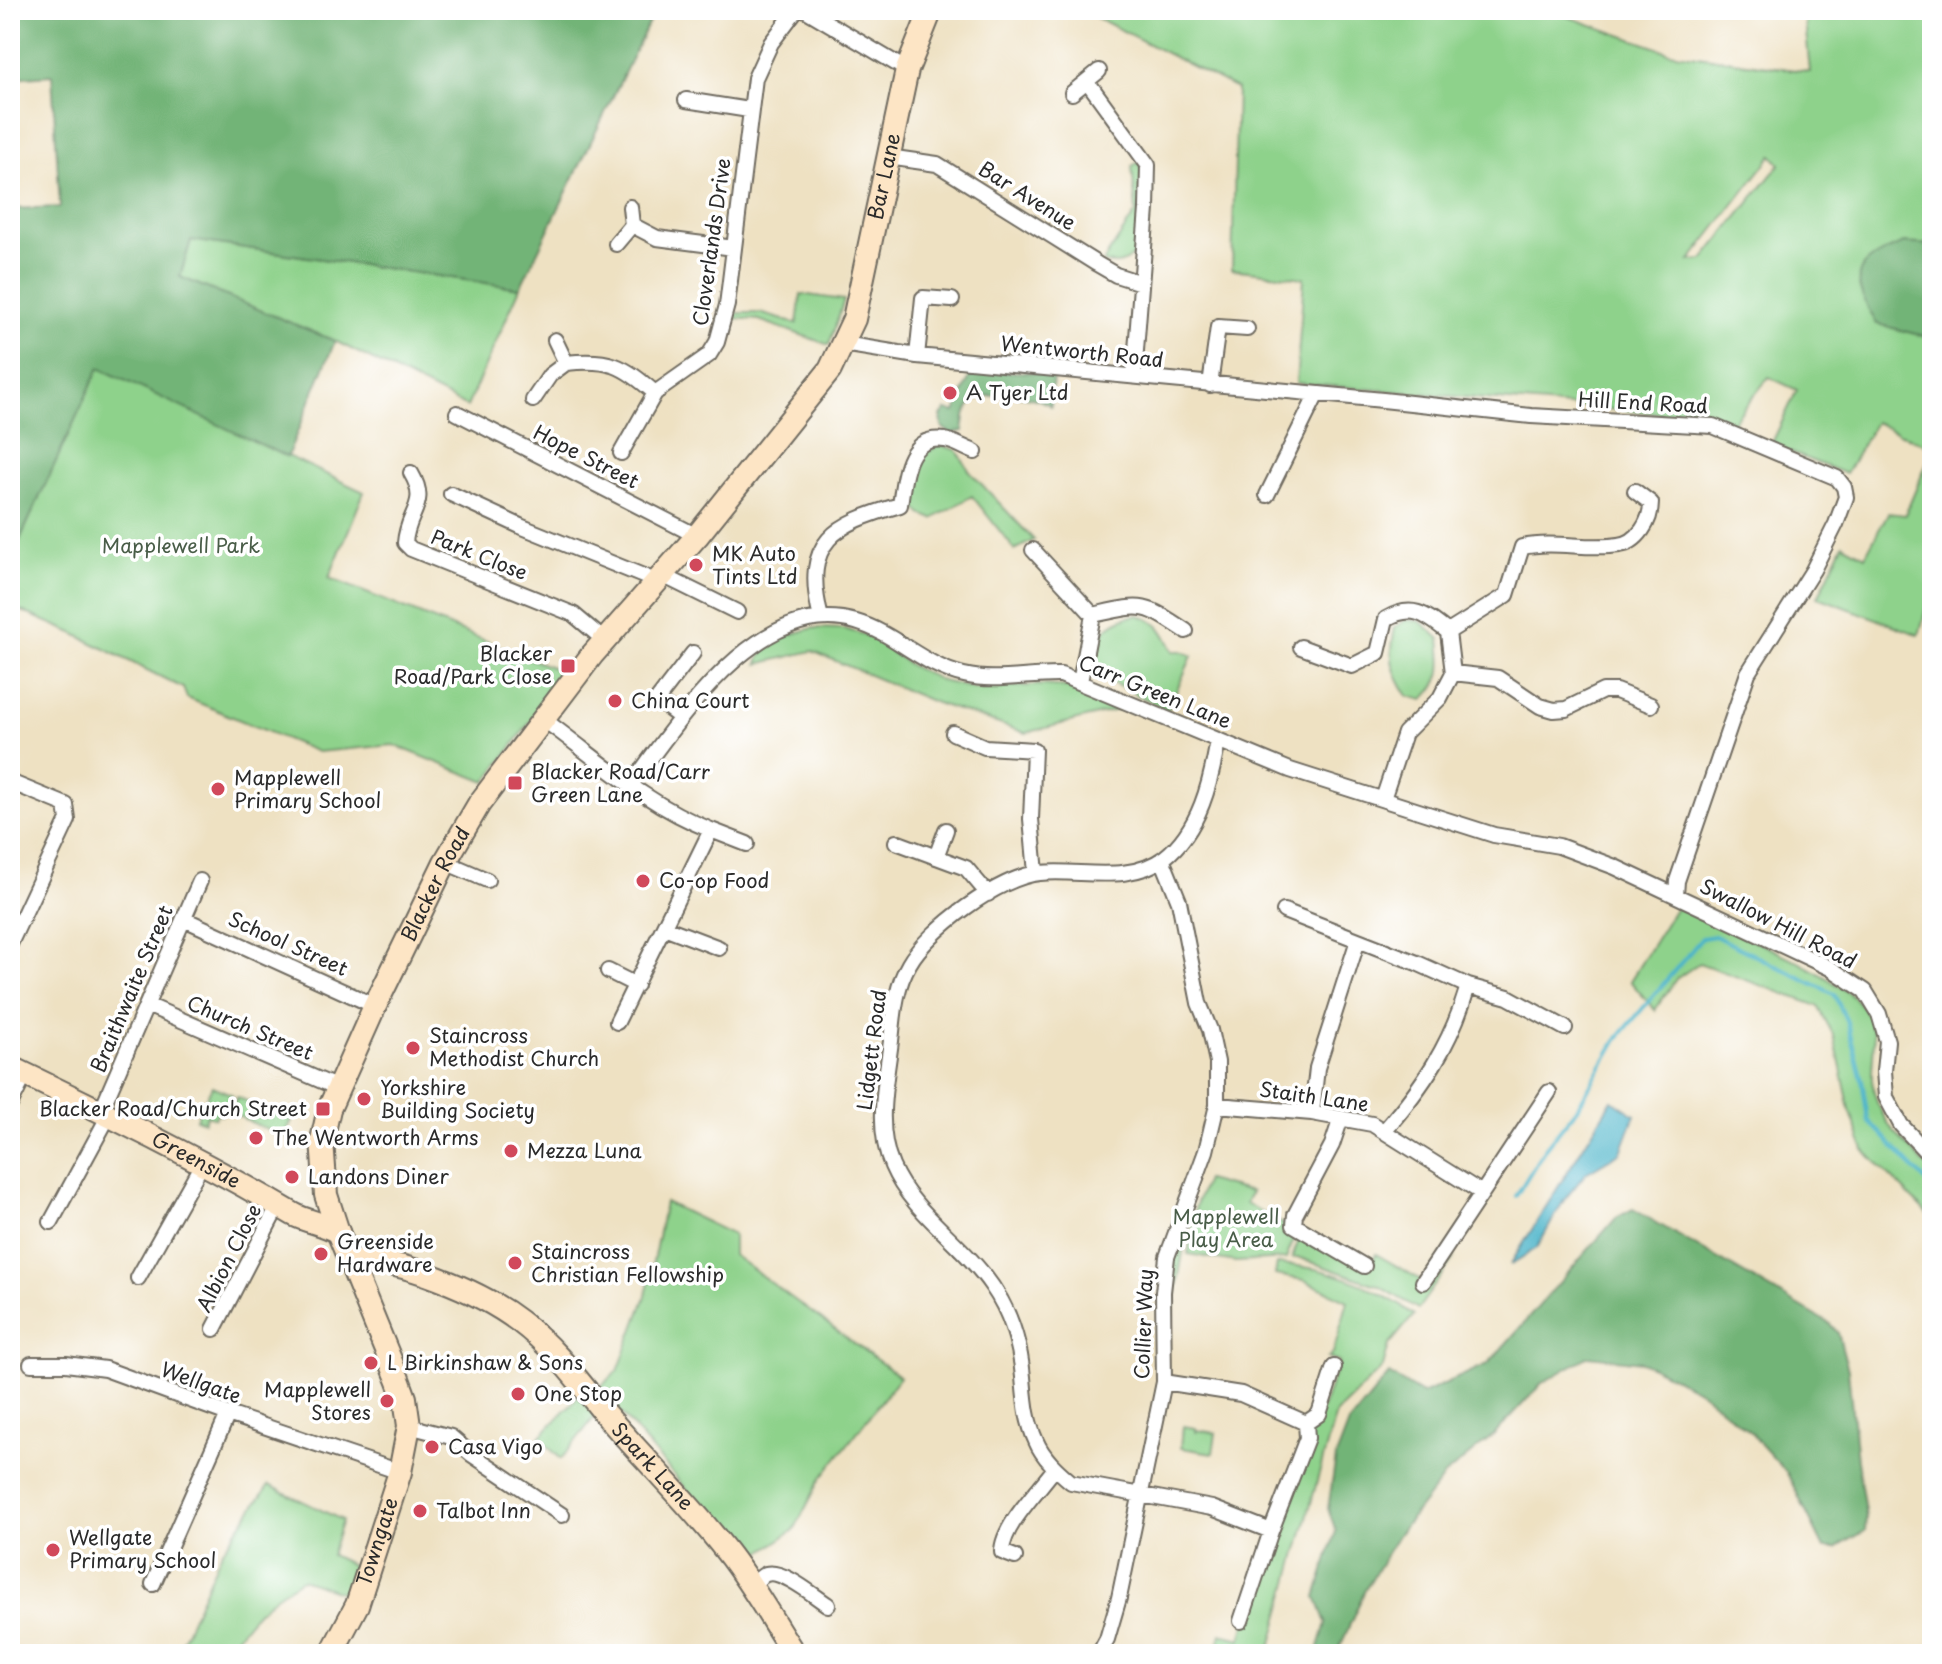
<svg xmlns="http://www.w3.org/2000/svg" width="1942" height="1664" font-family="'Playpen Sans',sans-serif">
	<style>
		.green { fill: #8ed28b; stroke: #5c7e5b; stroke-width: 2; fill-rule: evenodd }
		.forest { fill: #72b477; stroke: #4e7051; stroke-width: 2 }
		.water { fill: #4bb4c9; stroke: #3b707a; stroke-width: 2 }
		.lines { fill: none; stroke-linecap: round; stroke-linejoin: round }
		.stream { stroke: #4bb4c9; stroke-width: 4 }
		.street-casing { stroke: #6f6b60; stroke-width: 18 }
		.secondary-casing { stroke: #6f6b60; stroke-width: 26 }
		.street { stroke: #fff; stroke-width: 14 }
		.secondary { stroke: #fde5c5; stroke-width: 22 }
		.poi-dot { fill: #d1495b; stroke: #fff; stroke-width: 3 }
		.labels { text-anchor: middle; stroke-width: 7; stroke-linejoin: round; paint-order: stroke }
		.street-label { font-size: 20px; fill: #2b2b2b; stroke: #fff }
		.poi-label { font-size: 20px; fill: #2b2b2b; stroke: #fff; text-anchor: start }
		.park-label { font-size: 20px; fill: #495d48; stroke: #fff }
	</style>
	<rect width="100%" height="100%" fill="#fff"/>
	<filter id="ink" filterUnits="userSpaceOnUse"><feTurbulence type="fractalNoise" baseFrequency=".0125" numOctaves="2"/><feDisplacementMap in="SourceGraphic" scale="16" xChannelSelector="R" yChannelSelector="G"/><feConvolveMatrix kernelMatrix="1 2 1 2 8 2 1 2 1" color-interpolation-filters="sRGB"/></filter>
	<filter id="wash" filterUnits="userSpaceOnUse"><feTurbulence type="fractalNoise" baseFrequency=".006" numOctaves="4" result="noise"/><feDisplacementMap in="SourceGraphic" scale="32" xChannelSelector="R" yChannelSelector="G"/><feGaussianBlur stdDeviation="1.8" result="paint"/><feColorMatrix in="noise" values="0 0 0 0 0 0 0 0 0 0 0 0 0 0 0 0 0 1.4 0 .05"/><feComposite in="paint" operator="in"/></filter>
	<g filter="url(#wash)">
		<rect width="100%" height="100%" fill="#eee1c2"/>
		<path class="green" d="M1082 10H1566V16L1669 52 1810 72 1804 10H1932V247L1877 324 1932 338V448L1875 422 1846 474 1771 445 1797 390 1769 377 1729 427 1723 419 1296 383 1304 278 1232 269 1237 89ZM1772 155 1780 164 1703 260 1690 261Z
			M1139 162 1142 169 1137 250C1127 263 1119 267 1103 262L1136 212 1132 166Z
			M191 240 520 288 467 407 335 341 180 277Z
			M801 294 844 300 829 345 759 320 733 318 734 313H760L797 324Z
			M99 367 364 492 329 578 566 673 486 782 394 745 317 752 187 698 183 688 75 634 10 606V561Z
			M940 445 957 450 970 472 1034 540 1015 550 972 496 933 519 921 514 913 502C917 474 912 458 940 445Z
			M1932 451V493L1925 518 1932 521V586L1919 635 1818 597 1843 544 1865 556 1888 513 1905 515Z
			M1138 615C1159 621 1164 631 1173 651H1182L1192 656 1168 710 1100 677 1095 669C1095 637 1105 620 1138 615Z
			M1406 620 1420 621 1440 639C1443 667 1445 679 1423 700L1408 696C1390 668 1389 659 1395 627Z
			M813 628 844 629 869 636 911 666 942 681 976 689 1041 685 1071 687 1117 710 1026 733 936 703 812 651 758 664C762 641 793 634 813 628Z
			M1676 907C1720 927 1847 974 1867 1014 1879 1038 1871 1056 1872 1080 1875 1119 1906 1145 1932 1171V1219L1864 1150 1850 1110 1834 1036 1818 1006 1699 963 1676 979 1655 1010 1630 981Z
			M212 1086 233 1095 221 1115 217 1113 215 1118 207 1115 204 1122 196 1119Z
			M237 1097 292 1120 284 1138 230 1112Z
			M1206 1180 1251 1192 1246 1203 1297 1232 1286 1259 1236 1262 1188 1254 1196 1205Z
			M665 1202 733 1235V1255L900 1377 820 1480 794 1530 748 1561 599 1388 618 1371 646 1296Z
			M1189 1217 1171 1322C1163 1285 1175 1250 1189 1217Z
			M1302 1232 1368 1268 1376 1254 1423 1281 1435 1267 1453 1259 1418 1309 1379 1286 1300 1258H1292Z
			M1277 1264C1326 1266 1375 1286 1414 1315L1389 1345 1383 1367 1336 1413 1269 1654H1216L1221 1634 1241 1639 1249 1614 1256 1612 1264 1584 1261 1577 1276 1529 1282 1523 1311 1430 1317 1422 1339 1362 1328 1358 1333 1353 1348 1301 1304 1280 1275 1275Z
			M579 1396 597 1414 561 1459 539 1438Z
			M1183 1426 1196 1428V1433L1197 1430 1216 1433 1213 1453 1181 1448Z
			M269 1485 342 1520 331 1555 356 1567 345 1594 302 1579C266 1600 247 1619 225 1654H159L178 1650 222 1551Z"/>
		<path class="forest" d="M10 10H655L520 288 191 240 180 277 335 341 287 457 99 368 10 561V243L16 224 10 223V209L60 207 52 75 10 78Z
			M1904 243 1932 245V338L1877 324C1847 274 1852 264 1904 243Z
			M972 371 1053 373 1051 406C1038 395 986 390 973 402 964 410 965 420 963 431L951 434 942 427 941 416 946 410 955 412Z
			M1633 1209 1830 1324 1838 1333 1848 1370 1857 1460 1866 1518 1865 1531 1836 1548H1824L1787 1473 1750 1432 1697 1389 1642 1362 1589 1356 1542 1383 1495 1434 1445 1475 1398 1535 1365 1590 1337 1654H1317L1326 1623 1316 1597 1336 1531 1328 1509 1336 1457 1349 1423 1389 1374 1422 1394 1488 1364 1616 1218Z"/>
		<path class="water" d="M1612 1100 1635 1115 1621 1152 1586 1173 1564 1200 1537 1248 1510 1265Z"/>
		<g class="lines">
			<path class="stream" d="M1516 1196 1546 1147 1576 1110 1617 1039 1702 938 1715 936 1834 994 1847 1022 1862 1080 1868 1120 1932 1188"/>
		</g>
	</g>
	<g filter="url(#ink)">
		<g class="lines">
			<g class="street-casing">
				<path id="street" d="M806 10 907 70
					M1087 81 1148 165 1147 209 1134 376
					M1072 93 1099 71
					M686 100 749 110
					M888 157 937 164 1097 264 1116 275 1141 283
					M630 207 632 225
					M616 244 632 225 657 238 734 248
					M555 340 566 363C609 358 623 365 655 393
					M843 344 917 356 1383 400 1531 416 1713 426 1837 478 1844 487 1846 497 1836 524 1813 570 1748 673 1677 881 1676 895
					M917 356 923 298 952 300
					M1210 385 1218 327 1247 329
					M533 400 550 375 566 363
					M457 413 697 536
					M621 453 655 393 709 355 717 342 727 305 755 78 771 43 796 10
					M411 473C430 505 407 511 405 543L411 549 573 614 604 640
					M451 494 520 526 658 582
					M1267 495 1317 394
					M1033 550 1093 615 1080 682
					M664 576 737 612
					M1093 615C1143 604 1143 602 1186 631
					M821 618C801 540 835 524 900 505 904 479 906 434 945 440 955 442 965 448 975 452
					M1448 632 1507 595 1522 547C1555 540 1587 550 1619 545 1638 543 1651 521 1651 503L1635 491
					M1301 647 1352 666 1378 653 1386 619C1413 603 1426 615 1448 632L1453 673 1440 698 1405 733 1383 799
					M1453 673 1498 678 1540 706 1554 710 1566 709 1603 691H1616L1651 705
					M681 718 657 700 693 653
					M543 719C601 761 643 803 711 830L617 1022
					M953 733 985 747 1034 750 1031 819 1036 873
					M1218 740C1211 782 1200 830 1164 858 1129 884 1080 869 1040 873 1000 876 928 930 909 964 895 988 894 1015 891 1041 886 1082 875 1127 892 1166 912 1213 962 1242 992 1286 1011 1313 1020 1344 1023 1377 1025 1399 1026 1420 1036 1441 1043 1458 1058 1471 1071 1482L1212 1508 1271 1531
					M10 782 66 805 68 820 10 944
					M630 786C679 721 759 594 856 622 895 633 923 666 964 675 995 683 1029 674 1061 675L1290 770 1494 835 1559 846 1615 867 1830 968 1865 991 1879 1014 1887 1041 1884 1071 1886 1097 1901 1125 1932 1158
					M711 830 747 844
					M896 842 966 868 988 894
					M936 857 946 830
					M445 862 487 880
					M1284 911 1358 940
					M184 919 375 1006
					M664 927 719 948
					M608 971 636 985
					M1468 986 1508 997 1565 1028
					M147 1005 338 1088
					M10 1105 25 1075
					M1217 1105 1312 1113 1372 1124 1482 1193
					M100 1113 200 881
					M1312 1113 1317 1068 1358 940 1417 963 1468 986C1451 1045 1423 1086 1384 1131
					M1341 1118 1332 1145 1295 1215 1294 1225 1364 1266
					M51 1222 108 1117
					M138 1278 202 1164
					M1423 1282 1549 1092
					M214 1329 279 1204
					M31 1364H66L105 1369 228 1414 400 1472
					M1164 1382 1241 1394 1306 1423 1307 1438 1271 1531 1241 1621
					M1306 1423 1319 1414 1334 1367
					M409 1426 451 1437 471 1454 562 1515
					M1015 1557 1002 1552C1002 1526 1039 1490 1055 1468
					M153 1584 228 1414
					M751 1585C756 1582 761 1576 766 1574 783 1569 814 1596 828 1605
					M1099 1654 1107 1639 1119 1598 1164 1382 1163 1292 1167 1257 1206 1151 1217 1105V1062L1210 1030 1199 1003 1179 901 1162 859"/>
			</g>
			<g class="secondary-casing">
				<g id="secondary">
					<path id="s1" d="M10 1067C105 1113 202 1160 293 1214 307 1222 323 1223 338 1232"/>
					<path id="s2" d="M350 1261C397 1256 481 1292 519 1321 554 1347 579 1382 606 1415 646 1461 690 1504 727 1552 752 1584 772 1620 794 1654"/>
					<path id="s3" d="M331 1654 357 1605 400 1472 409 1426 405 1398 398 1379 338 1232 326 1195 322 1140 329 1109 375 1006 445 862 479 804 592 655 697 536 830 370 854 319 907 70 931 10"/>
				</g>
			</g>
			<use href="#street" class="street"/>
			<use href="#secondary" class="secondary"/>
		</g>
	</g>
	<g class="poi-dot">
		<circle cx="950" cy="393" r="8"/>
		<circle cx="696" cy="565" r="8"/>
		<rect x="560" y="658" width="16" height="16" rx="4"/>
		<circle cx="615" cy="701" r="8"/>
		<rect x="507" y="775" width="16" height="16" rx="4"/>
		<circle cx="218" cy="789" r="8"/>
		<circle cx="643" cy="881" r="8"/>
		<circle cx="413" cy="1048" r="8"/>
		<circle cx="364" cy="1099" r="8"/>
		<rect x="315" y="1101" width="16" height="16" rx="4"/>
		<circle cx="256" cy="1138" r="8"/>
		<circle cx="511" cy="1151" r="8"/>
		<circle cx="292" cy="1177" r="8"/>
		<circle cx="321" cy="1254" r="8"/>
		<circle cx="515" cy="1263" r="8"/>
		<circle cx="371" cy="1363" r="8"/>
		<circle cx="518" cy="1394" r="8"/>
		<circle cx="387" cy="1401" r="8"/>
		<circle cx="432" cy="1447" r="8"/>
		<circle cx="420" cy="1511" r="8"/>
		<circle cx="53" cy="1550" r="8"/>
	</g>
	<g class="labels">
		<g class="street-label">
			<text dy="7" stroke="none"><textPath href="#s3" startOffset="1676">Bar Lane</textPath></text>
			<text transform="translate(1027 196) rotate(32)" y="7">Bar Avenue</text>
			<text transform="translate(712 242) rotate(-82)" y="7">Cloverlands Drive</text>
			<text transform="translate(1082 352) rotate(6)" y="7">Wentworth Road</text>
			<text transform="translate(1643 403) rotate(3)" y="7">Hill End Road</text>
			<text transform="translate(586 457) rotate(27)" y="7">Hope Street</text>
			<text transform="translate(479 555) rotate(22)" y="7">Park Close</text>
			<text transform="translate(1155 692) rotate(22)" y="7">Carr Green Lane</text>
			<text dy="7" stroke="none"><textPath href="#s3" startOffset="824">Blacker Road</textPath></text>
			<text transform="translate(1778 924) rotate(27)" y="7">Swallow Hill Road</text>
			<text transform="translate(288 944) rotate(24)" y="7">School Street</text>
			<text transform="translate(132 989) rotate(-67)" y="7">Braithwaite Street</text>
			<text transform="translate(250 1028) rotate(23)" y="7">Church Street</text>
			<text transform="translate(872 1050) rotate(-83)" y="7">Lidgett Road</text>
			<text transform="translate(1314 1097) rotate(8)" y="7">Staith Lane</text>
			<text dy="7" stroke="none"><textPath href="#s1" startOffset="208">Greenside</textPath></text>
			<text transform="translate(229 1258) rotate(-63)" y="7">Albion Close</text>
			<text transform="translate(1144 1324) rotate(-88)" y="7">Collier Way</text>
			<text transform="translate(201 1383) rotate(20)" y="7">Wellgate</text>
			<text dy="7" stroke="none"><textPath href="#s2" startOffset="380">Spark Lane</textPath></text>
			<text dy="7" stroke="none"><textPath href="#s3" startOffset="122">Towngate</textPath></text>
		</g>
		<g class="poi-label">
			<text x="966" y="400">A Tyer Ltd</text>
			<text x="712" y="561">MK Auto<tspan x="712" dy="23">Tints Ltd</tspan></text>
			<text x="552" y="661" text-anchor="end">Blacker<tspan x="552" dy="23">Road/Park Close</tspan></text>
			<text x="631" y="708">China Court</text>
			<text x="531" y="779">Blacker Road/Carr<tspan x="531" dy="23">Green Lane</tspan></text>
			<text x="234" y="785">Mapplewell<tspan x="234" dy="23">Primary School</tspan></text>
			<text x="659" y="888">Co-op Food</text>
			<text x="429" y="1043">Staincross<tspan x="429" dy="23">Methodist Church</tspan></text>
			<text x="380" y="1095">Yorkshire<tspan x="380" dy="23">Building Society</tspan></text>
			<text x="307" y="1116" text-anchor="end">Blacker Road/Church Street</text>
			<text x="272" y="1145">The Wentworth Arms</text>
			<text x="527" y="1158">Mezza Luna</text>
			<text x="308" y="1184">Landons Diner</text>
			<text x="337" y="1249">Greenside<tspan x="337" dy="23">Hardware</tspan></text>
			<text x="531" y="1259">Staincross<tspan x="531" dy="23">Christian Fellowship</tspan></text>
			<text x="387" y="1370">L Birkinshaw &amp; Sons</text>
			<text x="371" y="1397" text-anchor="end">Mapplewell<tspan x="371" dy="23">Stores</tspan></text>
			<text x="534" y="1401">One Stop</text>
			<text x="448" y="1454">Casa Vigo</text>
			<text x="436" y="1518">Talbot Inn</text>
			<text x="69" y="1545">Wellgate<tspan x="69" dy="23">Primary School</tspan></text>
		</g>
		<g class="park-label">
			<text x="181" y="553">Mapplewell Park</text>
			<text x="1226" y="1224">Mapplewell<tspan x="1226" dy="23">Play Area</tspan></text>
		</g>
	</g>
	<rect width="1942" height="1664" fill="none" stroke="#fff" stroke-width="40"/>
</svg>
